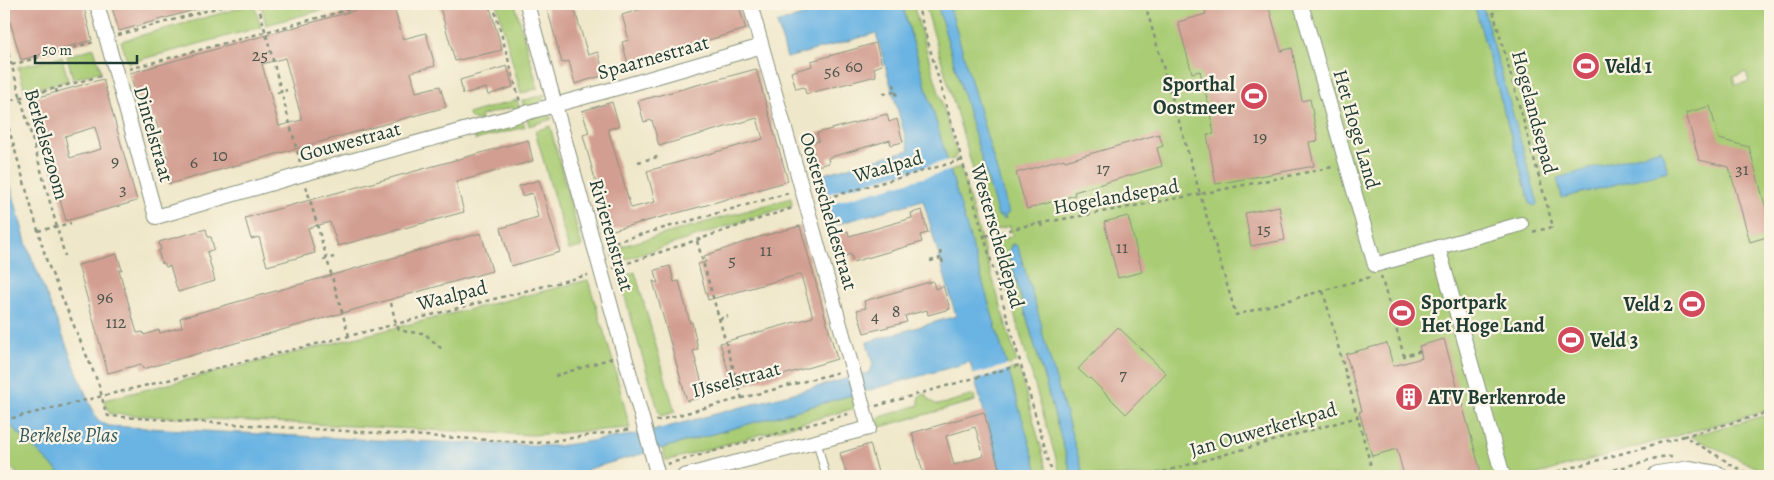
<svg xmlns="http://www.w3.org/2000/svg" width="1774" height="480" font-family="Alegreya,serif">
	<style>
		.green { fill: #a9cc74; stroke: #648454; fill-rule: evenodd }
		.water { fill: #6bb4e3; stroke: #45788c }
		.pier { fill: #efe7c9 }
		.building { fill: #d29e91; fill-rule: evenodd }
		.lines { fill: none; stroke-linecap: round; stroke-linejoin: round }
		.lane-casing { stroke: #87927e; stroke-width: 9 }
		.street-casing { stroke: #87927e; stroke-width: 16 }
		.secondary-casing { stroke: #87927e; stroke-width: 22 }
		.path { stroke: #87927e; stroke-width: 2.5; stroke-dasharray: 4 4; stroke-linecap: butt }
		.lane { stroke: #fff; stroke-width: 7 }
		.street { stroke: #fff; stroke-width: 14 }
		.secondary { stroke: #fff; stroke-width: 20 }
		.labels { text-anchor: middle; stroke-width: 4.5; stroke-linejoin: round; paint-order: stroke }
		.number-label { font-size: 18px; fill: #4c554b }
		.street-label { font-size: 20px; fill: #1f3d34; stroke: #fcf5e5 }
		.poi-label { font-size: 20px; font-weight: bold; fill: #1f3d34; stroke: #fcf5e5; text-anchor: start }
		.water-label { font-size: 21px; font-style: italic; fill: #325b60; stroke: #fcf5e5 }
	</style>
	<rect width="100%" height="100%" fill="#fcf5e5"/>
	<filter id="ink" filterUnits="userSpaceOnUse"><feTurbulence type="fractalNoise" baseFrequency=".02" numOctaves="2"/><feDisplacementMap in="SourceGraphic" scale="10" xChannelSelector="R" yChannelSelector="G"/><feConvolveMatrix kernelMatrix="1 2 1 2 8 2 1 2 1" color-interpolation-filters="sRGB"/></filter>
	<filter id="wash" filterUnits="userSpaceOnUse"><feTurbulence type="fractalNoise" baseFrequency=".0096" numOctaves="4" result="noise"/><feDisplacementMap in="SourceGraphic" scale="20" xChannelSelector="R" yChannelSelector="G"/><feGaussianBlur stdDeviation="1.12" result="paint"/><feColorMatrix in="noise" values="0 0 0 0 0 0 0 0 0 0 0 0 0 0 0 0 0 1.4 0 .05"/><feComposite in="paint" operator="in"/></filter>
	<g filter="url(#wash)">
		<rect width="100%" height="100%" fill="#efe7c9"/>
		<path class="green" d="M254 4 261 27 128 63 121 41Z
			M261 4H344L266 25Z
			M497 4H515L538 88 521 94Z
			M902 4H913L957 154 954 159 947 161Z
			M925 4H937L999 216H1002L946 4H1770V124L1767 157 1770 167V410L1531 476H1081L1013 244 1011 245V247L1008 252 1072 476H1061L994 244 996 241 1012 236 1010 226 991 231 981 199 983 198 981 190H979ZM1746 72 1749 82 1735 85 1733 77Z
			M94 48 101 71 73 79 67 56Z
			M62 57 68 81 25 91 18 67Z
			M545 94C543 104 532 105 524 108L522 101Z
			M517 100 520 109 514 110 513 107 480 116 481 120H473L467 114Z
			M548 114 552 119 529 126 527 117Z
			M522 118 525 127 475 140C473 134 478 131 483 129L485 132 517 123V119Z
			M550 126 582 247 569 250 535 131Z
			M960 167 1017 362 1006 366 950 170Z
			M791 198 792 205 615 263 612 249Z
			M635 272 675 412 660 416 619 277Z
			M588 280 612 358 630 428 532 435 110 414 104 400Z
			M1019 368 1022 380 1049 476H1039L1007 370Z
			M926 394 930 401 938 405 974 395 975 401 880 427 877 418 919 405V396Z
			M850 395 855 408 666 461 662 448Z
			M1770 414V474L1690 436Z
			M7 422 63 476H19L4 459V423Z"/>
		<path class="water" d="M846 4H902L1039 476H1002L970 362 588 469 584 476H63L7 422 4 421V161L27 246 87 397 97 419 108 426 374 440 558 446 645 433 868 373 873 365 867 342 956 316 923 200 834 225 820 175 909 150 876 33 787 58 777 23Z
			M937 4H949L1009 213 1005 215 1006 218 1003 219 1002 216H998Z
			M1474 4H1482L1538 203 1535 206 1530 204Z
			M1661 149 1668 171 1562 198 1557 178Z
			M1014 244 1018 247 1042 326 1041 328 1084 476H1072L1008 252 1011 247V245Z"/>
		<path class="pier" d="M949 160 952 170 825 205 823 195Z
			M1008 365 1010 370 973 380 971 375Z"/>
		<g id="blocks">
			<path class="building" d="M5 4H83L92 40 21 60Z
				M111 4H122L124 8 139 4H205V7L119 31Z
				M378 4H393L403 39 426 33 435 66 411 72 416 92 440 86 446 107 169 184 166 176 163 177 160 164 163 163 162 159 167 157 155 118 152 119 145 96 137 98 130 73ZM285 58 302 120 279 126 262 64Z
				M439 4H489L502 50 455 61Z
				M546 4H573L588 55 598 52 604 75 575 84 569 61 562 63Z
				M658 4H738L746 29 628 64 622 42 629 40 622 15Z
				M1212 4H1268L1281 51 1292 48 1302 101 1310 99 1318 141 1309 142 1314 166 1216 184 1207 135 1214 134 1206 94 1200 71 1192 73 1178 22 1206 14 1204 6Z
				M876 43 882 65 874 68 876 76 806 94 804 87 796 89 791 72 812 66 811 61Z
				M507 66 513 87 488 95 486 88 463 94 460 80Z
				M756 69 788 181 703 206 609 231 583 135 589 133 582 111 612 102 619 126 608 129 631 208 655 202 647 171 763 139 757 118 659 146 652 120 644 122 638 101Z
				M103 79 137 201 66 221 32 99ZM95 127 101 149 70 158 65 136Z
				M1710 106 1719 139 1749 147 1770 223V236L1750 242 1729 167 1699 160 1686 113Z
				M887 114 889 122 897 119 903 142 891 145 890 140 828 158 829 163 817 166 811 143 819 141 817 133Z
				M1159 134 1163 146 1157 148 1162 166 1074 192 1075 195 1027 209 1016 173 1064 159 1065 161Z
				M528 140 533 161 456 182 464 212 338 246 330 222 308 228 315 253 267 266 259 237 251 239 245 218Z
				M539 180 560 252 511 266 501 228 538 217 532 193 522 196 519 186Z
				M1279 206 1285 240 1251 246 1245 213Z
				M922 210 928 233 920 235 922 242 853 262 851 254 842 257 836 234 848 231 849 236 881 227 912 218 911 213Z
				M1128 216 1142 272 1118 278 1104 222Z
				M800 226 837 359 773 378 733 388 720 343 813 317 802 279 801 274 708 300 698 264 706 262 704 256 756 238Z
				M206 229 208 237H211L214 249 207 252 215 281 178 292 170 266 166 267 164 263 162 264 158 251 161 250 159 242Z
				M481 233 492 271 143 369 141 364 108 373 78 265 117 254 122 270H119L137 333 143 332 144 335 159 330 160 333 182 327 180 318Z
				M670 266 674 282 679 281 690 323 692 322 698 349 693 351 702 383 707 382 711 394 687 401 653 281 658 283 655 270Z
				M933 281 935 289 943 286 950 309 928 315 927 310 905 316 907 322 864 333 857 310 866 308 864 301Z
				M1118 327 1166 373 1126 414 1090 378 1089 379 1078 369Z
				M1444 339 1482 476H1404L1397 449 1372 456 1359 412 1362 411 1346 354 1387 343 1393 366 1422 358 1419 346Z
				M984 412 1001 476H924L912 433ZM975 427 984 456 954 465 946 436Z
				M870 444 879 476H847L840 453Z"/>
		</g>
	</g>
	<g filter="url(#ink)">
		<use href="#blocks" fill-opacity="0" stroke="#87927e" stroke-width="1"/>
		<g class="lines">
			<g class="lane-casing">
				<path id="lane" d="M817 442 826 476"/>
			</g>
			<g class="street-casing">
				<path id="street" d="M97 4 156 217 303 174 617 88 762 46
					M527 4 658 476
					M1301 4 1375 265 1521 224
					M1438 247 1503 476
					M684 476 869 428 750 4"/>
			</g>
			<g class="secondary-casing">
				<path id="secondary" d="M1658 476 1690 471 1717 476"/>
			</g>
			<path class="path" d="M258 4 300 162
				M493 4 520 102
				M917 4 1053 476
				M1145 4 1200 194 1333 167
				M1491 4 1553 227 1532 232
				M594 8 612 4
				M118 35 231 4
				M4 38 65 256
				M4 67 94 42
				M129 69 369 4
				M894 84 897 97
				M56 89 57 93
				M277 93 287 90
				M883 94 896 91
				M4 102 104 75
				M4 112 47 262 99 385 105 410 108 416 538 443 632 429
				M638 162 661 156
				M306 186 349 336
				M819 200 962 160
				M1042 223 1043 230
				M38 231 71 223
				M985 236 1025 226 1200 194 1236 315 1371 277
				M697 241 742 399
				M607 244 789 193
				M940 251 943 264
				M323 260 334 257
				M930 261 941 258
				M613 268 795 207
				M1381 276 1404 356 1421 351
				M1323 291 1371 466
				M391 303 396 324 399 329 407 332 424 333 442 349
				M719 319 728 316
				M555 376 612 358
				M876 406 1020 365
				M4 420 349 336 588 275
				M656 421 839 372
				M1726 461 1684 436 1770 412
				M667 464 852 413
				M1729 464 1754 476
				M4 472 8 476
				M1148 476 1358 417
				M1542 476 1684 436
				M1591 476 1660 457 1672 456"/>
			<use href="#lane" class="lane"/>
			<use href="#street" class="street"/>
			<use href="#secondary" class="secondary"/>
		</g>
	</g>
	<defs>
		<g id="stadium-disc" transform="scale(1.4375)"><circle r="9.5" fill="#d1495b" stroke="#fcf5e5"/><path d="M0-5a6.5 5 0 1 0 0 10a6.5 5 0 1 0 0-10ZM-3.5-1.8h7v3.6h-7Z" fill="#fff"/></g>
		<g id="building-disc" transform="scale(1.4375)"><circle r="9.5" fill="#d1495b" stroke="#fcf5e5"/><path d="M-4-6H4V6H1V3H-1V6H-4ZM-2.5-4.3h1.7v1.8h-1.7ZM.8-4.3h1.7v1.8H.8ZM-2.5-1h1.7V.8h-1.7ZM.8-1h1.7V.8H.8Z" fill="#fff"/></g>
	</defs>
	<g fill-rule="evenodd">
		<use href="#stadium-disc" x="1586" y="66"/>
		<use href="#stadium-disc" x="1254" y="96"/>
		<use href="#stadium-disc" x="1692" y="304"/>
		<use href="#stadium-disc" x="1402" y="313"/>
		<use href="#stadium-disc" x="1571" y="340"/>
		<use href="#building-disc" x="1409" y="397"/>
	</g>
	<g class="labels">
		<g class="number-label">
			<text x="260" y="61">25</text>
			<text x="854" y="72">60</text>
			<text x="832" y="77">56</text>
			<text x="1260" y="143">19</text>
			<text x="220" y="161">10</text>
			<text x="115" y="167">9</text>
			<text x="194" y="168">6</text>
			<text x="1103" y="174">17</text>
			<text x="1742" y="175">31</text>
			<text x="123" y="195">3</text>
			<text x="1264" y="235">15</text>
			<text x="1122" y="253">11</text>
			<text x="766" y="256">11</text>
			<text x="732" y="266">5</text>
			<text x="105" y="303">96</text>
			<text x="896" y="317">8</text>
			<text x="875" y="322">4</text>
			<text x="116" y="328">112</text>
			<text x="1123" y="380">7</text>
		</g>
		<g class="street-label">
			<text transform="translate(653 57) rotate(-16)" y="7">Spaarnestraat</text>
			<text transform="translate(1535 112) rotate(75)" y="7">Hogelandsepad</text>
			<text transform="translate(1357 129) rotate(74)" y="7">Het Hoge Land</text>
			<text transform="translate(154 134) rotate(74)" y="7">Dintelstraat</text>
			<text transform="translate(350 141) rotate(-15)" y="7">Gouwestraat</text>
			<text transform="translate(47 144) rotate(74)" y="7">Berkelsezoom</text>
			<text transform="translate(888 166) rotate(-16)" y="7">Waalpad</text>
			<text transform="translate(1116 196) rotate(-10)" y="7">Hogelandsepad</text>
			<text transform="translate(829 211) rotate(74)" y="7">Oosterscheldestraat</text>
			<text transform="translate(612 235) rotate(74)" y="7">Rivierenstraat</text>
			<text transform="translate(998 236) rotate(74)" y="7">Westerscheldepad</text>
			<text transform="translate(452 295) rotate(-14)" y="7">Waalpad</text>
			<text transform="translate(736 379) rotate(-15)" y="7">IJsselstraat</text>
			<text transform="translate(1263 429) rotate(-16)" y="7">Jan Ouwerkerkpad</text>
		</g>
		<g class="poi-label">
			<text x="1605" y="73">Veld 1</text>
			<text x="1235" y="91" text-anchor="end">Sporthal<tspan x="1235" dy="23">Oostmeer</tspan></text>
			<text x="1421" y="309">Sportpark<tspan x="1421" dy="23">Het Hoge Land</tspan></text>
			<text x="1673" y="311" text-anchor="end">Veld 2</text>
			<text x="1590" y="347">Veld 3</text>
			<text x="1428" y="404">ATV Berkenrode</text>
		</g>
		<g class="water-label">
			<text x="68" y="442">Berkelse Plas</text>
		</g>
	</g>
	<rect width="1774" height="480" fill="none" stroke="#fcf5e5" stroke-width="20"/>
	<path d="M35 55v8h102v-8" fill="none" stroke="#1f3d34" stroke-width="2.5"/>
	<text x="42" y="55" font-size="15" fill="#1f3d34" stroke="#fcf5e5" stroke-width="4" paint-order="stroke">50 m</text>
</svg>
